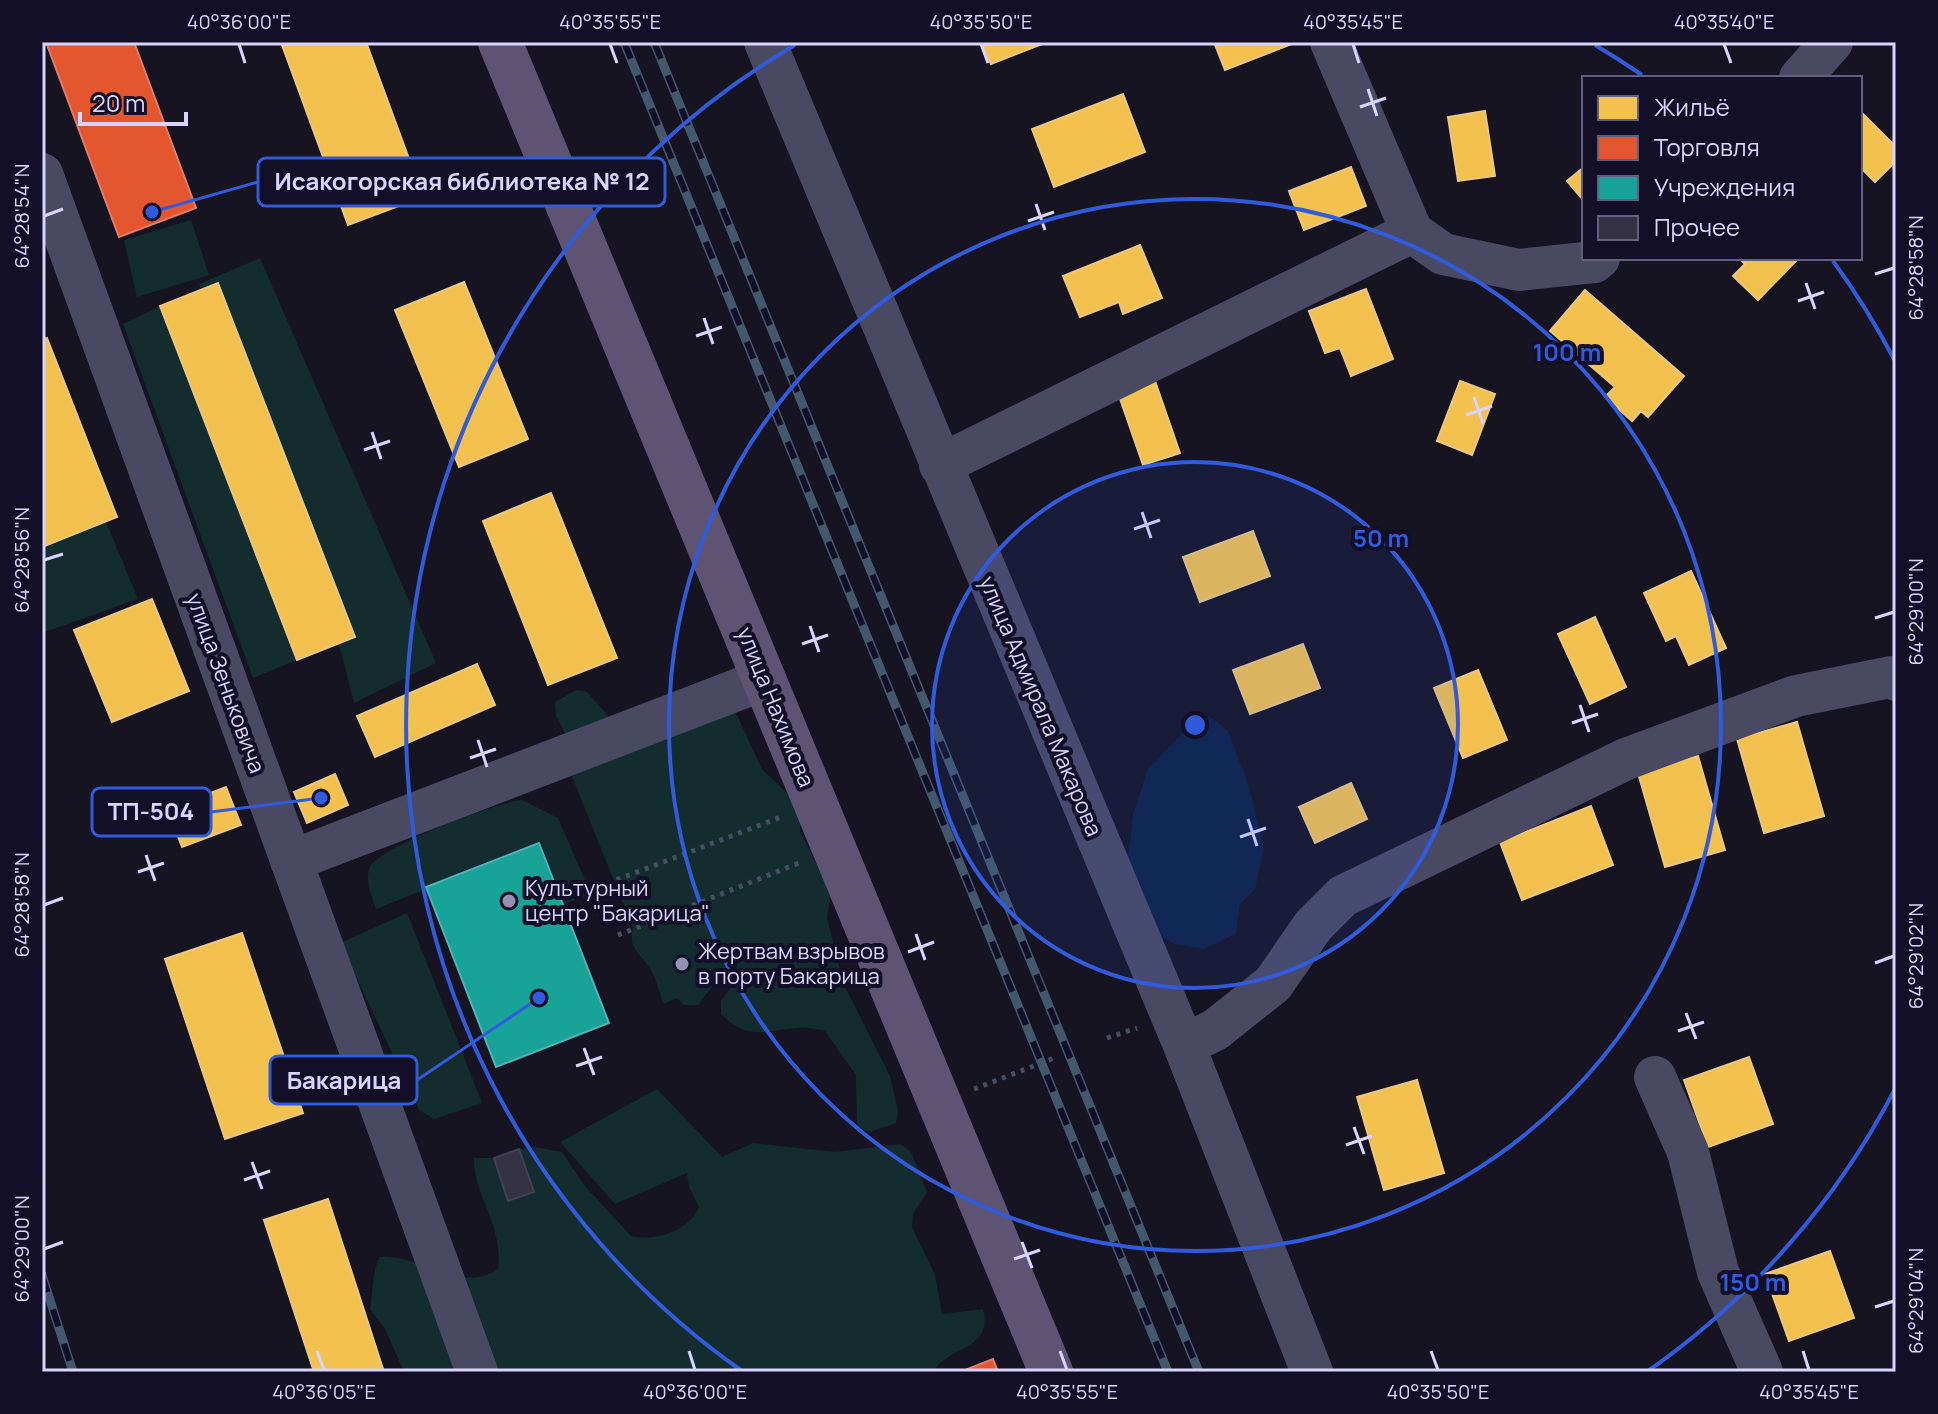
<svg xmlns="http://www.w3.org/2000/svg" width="1938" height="1414" font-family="Manrope,sans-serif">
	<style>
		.green { fill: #132c2d }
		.water { fill: #0d2144 }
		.homes { fill: #f2c14e; stroke: #eac783; stroke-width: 2 }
		.shops { fill: #e4572e; stroke: #e17c6d; stroke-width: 2 }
		.public { fill: #17a398; stroke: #51b2b7; stroke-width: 2 }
		.building { fill: #343243; stroke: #433f54; stroke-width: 2 }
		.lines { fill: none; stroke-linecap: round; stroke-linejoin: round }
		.path { stroke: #44505f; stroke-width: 5; stroke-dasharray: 4 6; stroke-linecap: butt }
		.minor { stroke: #4a4962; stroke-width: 42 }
		.major { stroke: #5e5373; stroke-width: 44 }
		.rail-casing { stroke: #43596b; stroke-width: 9 }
		.rail { stroke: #130f26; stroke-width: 6; stroke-dasharray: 18; stroke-linecap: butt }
		.ticks { fill: none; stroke: #d9d4ff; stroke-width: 3 }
		.ring { fill: none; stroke: #305bdc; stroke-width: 4 }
		.poi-dot { fill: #9591b1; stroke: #130f26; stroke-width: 3 }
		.labels { text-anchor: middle; stroke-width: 8; stroke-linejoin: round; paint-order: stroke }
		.street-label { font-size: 22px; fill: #d9d4ff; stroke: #130f26 }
		.poi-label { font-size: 22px; fill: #d9d4ff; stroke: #130f26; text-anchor: start }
		.centre { fill: #305bdc; stroke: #130f26; stroke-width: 4 }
		.ring-label { font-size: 24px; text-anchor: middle; font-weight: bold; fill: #305bdc; stroke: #130f26; stroke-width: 8; stroke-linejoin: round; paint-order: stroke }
		.leader { fill: none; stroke: #305bdc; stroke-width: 3 }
		.callout-dot { fill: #305bdc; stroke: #130f26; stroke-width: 3 }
		.callout { fill: #130f26; stroke: #305bdc; stroke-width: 3 }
		.callout-label { font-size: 24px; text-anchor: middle; font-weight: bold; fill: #d9d4ff }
		.neatline { fill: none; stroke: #d9d4ff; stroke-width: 3 }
		.ticks-label { font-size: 20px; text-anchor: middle; fill: #d9d4ff }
	</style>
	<rect width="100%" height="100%" fill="#161421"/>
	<path class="green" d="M191 220 209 275 137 297 124 240Z
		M260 258 436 663 354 703 342 655 199 284Z
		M160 306 297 660 253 678 123 324Z
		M103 515 138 599 42 633V541Z
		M576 690 587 692 610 718 734 709 762 769 801 807 800 831 831 893 827 918 844 985 890 1076 898 1111 896 1123 870 1132 857 1127 856 1075 825 1031C782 1018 757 1051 721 1014V1001L741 973 714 984 698 1005H684L677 998 664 1004C659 992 656 977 649 967 639 952 628 949 633 928L571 774 567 738 556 715 555 702Z
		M522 800 558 818 591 894 563 905 539 844 376 909C372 896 364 880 370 867 379 847 499 801 522 800Z
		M407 913 482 1103 434 1119 419 1110 340 943Z
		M657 1089 722 1157 753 1143 835 1152 900 1144 911 1152 927 1192 913 1214 912 1227 935 1275 942 1314 983 1309C994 1350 948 1346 933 1372H404L385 1329 370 1309C374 1290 371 1274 380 1257 418 1253 462 1295 498 1269 504 1226 472 1192 474 1158H494L509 1201 534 1192 519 1149 535 1147 562 1152 584 1185 631 1236C655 1242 689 1231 699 1207L689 1187 687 1173 615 1204 560 1142Z"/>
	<path class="water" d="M1209 716 1228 731 1249 787 1264 849 1255 889 1240 904 1236 934 1204 949 1175 944 1147 928 1125 884 1133 815 1148 769 1184 732Z"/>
	<path class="homes" d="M290 42H366L423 197 348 225 282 45Z
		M982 42H1047L991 64Z
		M1214 42H1294V43L1225 70Z
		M1123 94 1145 152 1054 187 1032 129Z
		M1485 111 1495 176 1458 181 1448 117Z
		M1860 111 1896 147V161L1875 182 1860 167Z
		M1351 167 1366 206 1304 230 1289 191Z
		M1584 167V201L1567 181Z
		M1140 245 1162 298 1123 314 1119 302 1080 317 1063 276Z
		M1739 258H1794L1797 260 1758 300 1733 276 1745 264Z
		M464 282 528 439 459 467 395 310Z
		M218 283 355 637 297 660 160 306Z
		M1366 289 1393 359 1351 376 1340 348 1325 353 1309 311Z
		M1585 290 1684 376 1648 417 1641 411 1632 421 1605 397 1615 387 1550 331Z
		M47 338 117 517 42 547V340Z
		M1155 381 1180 453 1143 465 1118 393Z
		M1460 381 1495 394 1472 455 1437 441Z
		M551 493 617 658 548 685 483 521Z
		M1253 531 1270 576 1200 602 1183 557Z
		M1691 571 1726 648 1689 665 1676 636 1666 641 1644 593Z
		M152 599 189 691 112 722 74 630Z
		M1595 617 1626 687 1590 704 1558 634Z
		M1303 644 1320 688 1250 714 1233 670Z
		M477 664 495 705 375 757 357 716Z
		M1478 670 1507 740 1463 758 1434 688Z
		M1797 722 1824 816 1764 833 1737 739Z
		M1698 756 1725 850 1665 867 1638 773Z
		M335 774 348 805 307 823 294 792Z
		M1351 783 1367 819 1315 843 1299 807Z
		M226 787 241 825 182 847 168 809Z
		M1591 806 1613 865 1522 900 1500 842Z
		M242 933 303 1113 225 1139 165 959Z
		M1749 1057 1773 1124 1708 1147 1684 1080Z
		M1417 1080 1444 1173 1384 1190 1357 1097Z
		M328 1199 384 1372H314L264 1220Z
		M1830 1251 1854 1318 1789 1341 1765 1274Z"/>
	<path class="shops" d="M46 42H134L196 208 119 237Z
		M993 1359 998 1372H960Z"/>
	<path class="public" d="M539 843 609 1023 496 1067 426 887Z"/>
	<path class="building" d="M519 1149 534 1192 508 1201 494 1158Z"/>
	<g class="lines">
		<path class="path" d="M598 887 781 817
			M618 935 799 863
			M1107 1038 1137 1028
			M974 1089 1057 1057"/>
		<path class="minor" d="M765 42 1184 1045 1312 1372
			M1800 78 1832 42
			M42 174 477 1372
			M1412 232 1443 254 1519 270 1594 262 1599 258
			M940 465 1412 232 1331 42
			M291 861 765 679
			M1184 1045 1215 1030 1273 984 1313 926 1343 896 1626 759 1796 696 1891 677 1896 680
			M1655 1077 1688 1152 1718 1272 1762 1372"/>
		<path class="major" d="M500 42 1051 1372"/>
		<g class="rail-casing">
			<path id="rail" d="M624 42 1168 1372
				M654 42 1199 1372
				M42 1275 73 1372"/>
		</g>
		<use href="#rail" class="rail"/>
	</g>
	<path class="ticks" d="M239 44 245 63M610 44 617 63M981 44 988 63M1353 44 1359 63M1724 44 1731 63M1368 89 1377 116M1360 107 1386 98M1036 204 1045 230M44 216 63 209M1028 221 1054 212M1875 274 1894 268M1806 283 1815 309M1798 301 1824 292M704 318 713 344M696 336 722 327M1474 397 1483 424M1466 415 1492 406M372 432 381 459M364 450 390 441M1142 512 1151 538M1134 529 1160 520M44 560 63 554M1875 618 1894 612M810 626 819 652M802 644 828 635M1580 705 1589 732M1572 723 1598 714M478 740 487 767M470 758 496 749M1248 819 1257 846M1240 837 1266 828M146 855 155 881M138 872 164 863M44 905 63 898M916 934 925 960M908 952 934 942M1875 963 1894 956M1686 1013 1696 1039M1678 1031 1704 1022M584 1048 594 1075M576 1066 602 1057M1354 1127 1364 1154M1346 1145 1372 1136M252 1162 262 1189M244 1180 270 1171M1022 1242 1032 1268M44 1249 63 1242M1014 1259 1040 1250M1875 1307 1894 1301M317 1351 324 1370M689 1351 695 1370M1060 1351 1067 1370M1431 1351 1438 1370M1803 1351 1809 1370"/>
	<circle cx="1195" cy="725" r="263" fill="#305bdc" fill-opacity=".12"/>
	<g class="ring">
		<circle cx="1195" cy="725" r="263"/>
		<circle cx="1195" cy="725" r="526"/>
		<path d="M1895 1089A789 789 0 0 1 1648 1371M742 1371A789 789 0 0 1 795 45M1595 45A789 789 0 0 1 1642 75M1833 261A789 789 0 0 1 1895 361"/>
	</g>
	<g class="poi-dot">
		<circle cx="509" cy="901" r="8"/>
		<circle cx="682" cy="964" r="8"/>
	</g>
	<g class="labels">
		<g class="street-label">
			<text transform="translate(226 683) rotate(70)" y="8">улица Зеньковича</text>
			<text transform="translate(1041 706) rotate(67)" y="8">улица Адмирала Макарова</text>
			<text transform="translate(776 707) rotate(68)" y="8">улица Нахимова</text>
		</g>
		<g class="poi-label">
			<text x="525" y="896">Культурный<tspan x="525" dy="25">центр "Бакарица"</tspan></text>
			<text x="698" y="959">Жертвам взрывов<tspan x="698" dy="25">в порту Бакарица</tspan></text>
		</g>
	</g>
	<circle cx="1195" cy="725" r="12" class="centre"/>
	<g class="ring-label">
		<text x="1567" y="361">100 m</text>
		<text x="1381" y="547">50 m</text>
		<text x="1753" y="1291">150 m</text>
	</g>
	<path class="leader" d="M152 212L258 182M321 798L211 812M539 998L417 1080"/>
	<g class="callout-dot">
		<circle cx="152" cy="212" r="8"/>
		<circle cx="321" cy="798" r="8"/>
		<circle cx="539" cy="998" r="8"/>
	</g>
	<g class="callout">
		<rect x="258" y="158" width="407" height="48" rx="8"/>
		<rect x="92" y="788" width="119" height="48" rx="8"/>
		<rect x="270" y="1056" width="147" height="48" rx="8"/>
	</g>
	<g class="callout-label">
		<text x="462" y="190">Исакогорская библиотека № 12</text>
		<text x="151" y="820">ТП-504</text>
		<text x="344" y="1089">Бакарица</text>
	</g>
	<rect width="1938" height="1414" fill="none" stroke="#130f26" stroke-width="88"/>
	<rect x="1582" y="76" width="280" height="184" fill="#130f26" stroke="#625e7d" stroke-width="2"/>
	<rect x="1598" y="96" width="40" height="24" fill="#f2c14e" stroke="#625e7d" stroke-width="2"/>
	<text x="1654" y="116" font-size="24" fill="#d9d4ff">Жильё</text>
	<rect x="1598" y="136" width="40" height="24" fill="#e4572e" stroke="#625e7d" stroke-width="2"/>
	<text x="1654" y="156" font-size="24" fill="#d9d4ff">Торговля</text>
	<rect x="1598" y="176" width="40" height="24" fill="#17a398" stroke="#625e7d" stroke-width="2"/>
	<text x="1654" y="196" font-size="24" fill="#d9d4ff">Учреждения</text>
	<rect x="1598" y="216" width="40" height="24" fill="#343243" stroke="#625e7d" stroke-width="2"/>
	<text x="1654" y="236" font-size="24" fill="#d9d4ff">Прочее</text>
	<path d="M80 112v12h106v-12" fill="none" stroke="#d9d4ff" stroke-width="4"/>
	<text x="92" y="112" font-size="24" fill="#d9d4ff" stroke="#130f26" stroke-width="6" paint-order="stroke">20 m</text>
	<rect x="44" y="44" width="1850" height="1326" class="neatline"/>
	<g class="ticks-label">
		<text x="239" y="29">40°36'00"E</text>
		<text x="610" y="29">40°35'55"E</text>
		<text x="981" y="29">40°35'50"E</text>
		<text x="1353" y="29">40°35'45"E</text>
		<text x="1724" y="29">40°35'40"E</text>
		<text transform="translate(22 216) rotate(-90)" y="7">64°28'54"N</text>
		<text transform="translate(1916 268) rotate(-90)" y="7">64°28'58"N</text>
		<text transform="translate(22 560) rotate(-90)" y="7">64°28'56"N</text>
		<text transform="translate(1916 612) rotate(-90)" y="7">64°29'00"N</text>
		<text transform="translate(22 905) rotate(-90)" y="7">64°28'58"N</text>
		<text transform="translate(1916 956) rotate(-90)" y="7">64°29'02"N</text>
		<text transform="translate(22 1249) rotate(-90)" y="7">64°29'00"N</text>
		<text transform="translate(1916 1301) rotate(-90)" y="7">64°29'04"N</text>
		<text x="324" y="1399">40°36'05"E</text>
		<text x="695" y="1399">40°36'00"E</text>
		<text x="1067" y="1399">40°35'55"E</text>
		<text x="1438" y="1399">40°35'50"E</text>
		<text x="1809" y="1399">40°35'45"E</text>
	</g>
</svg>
